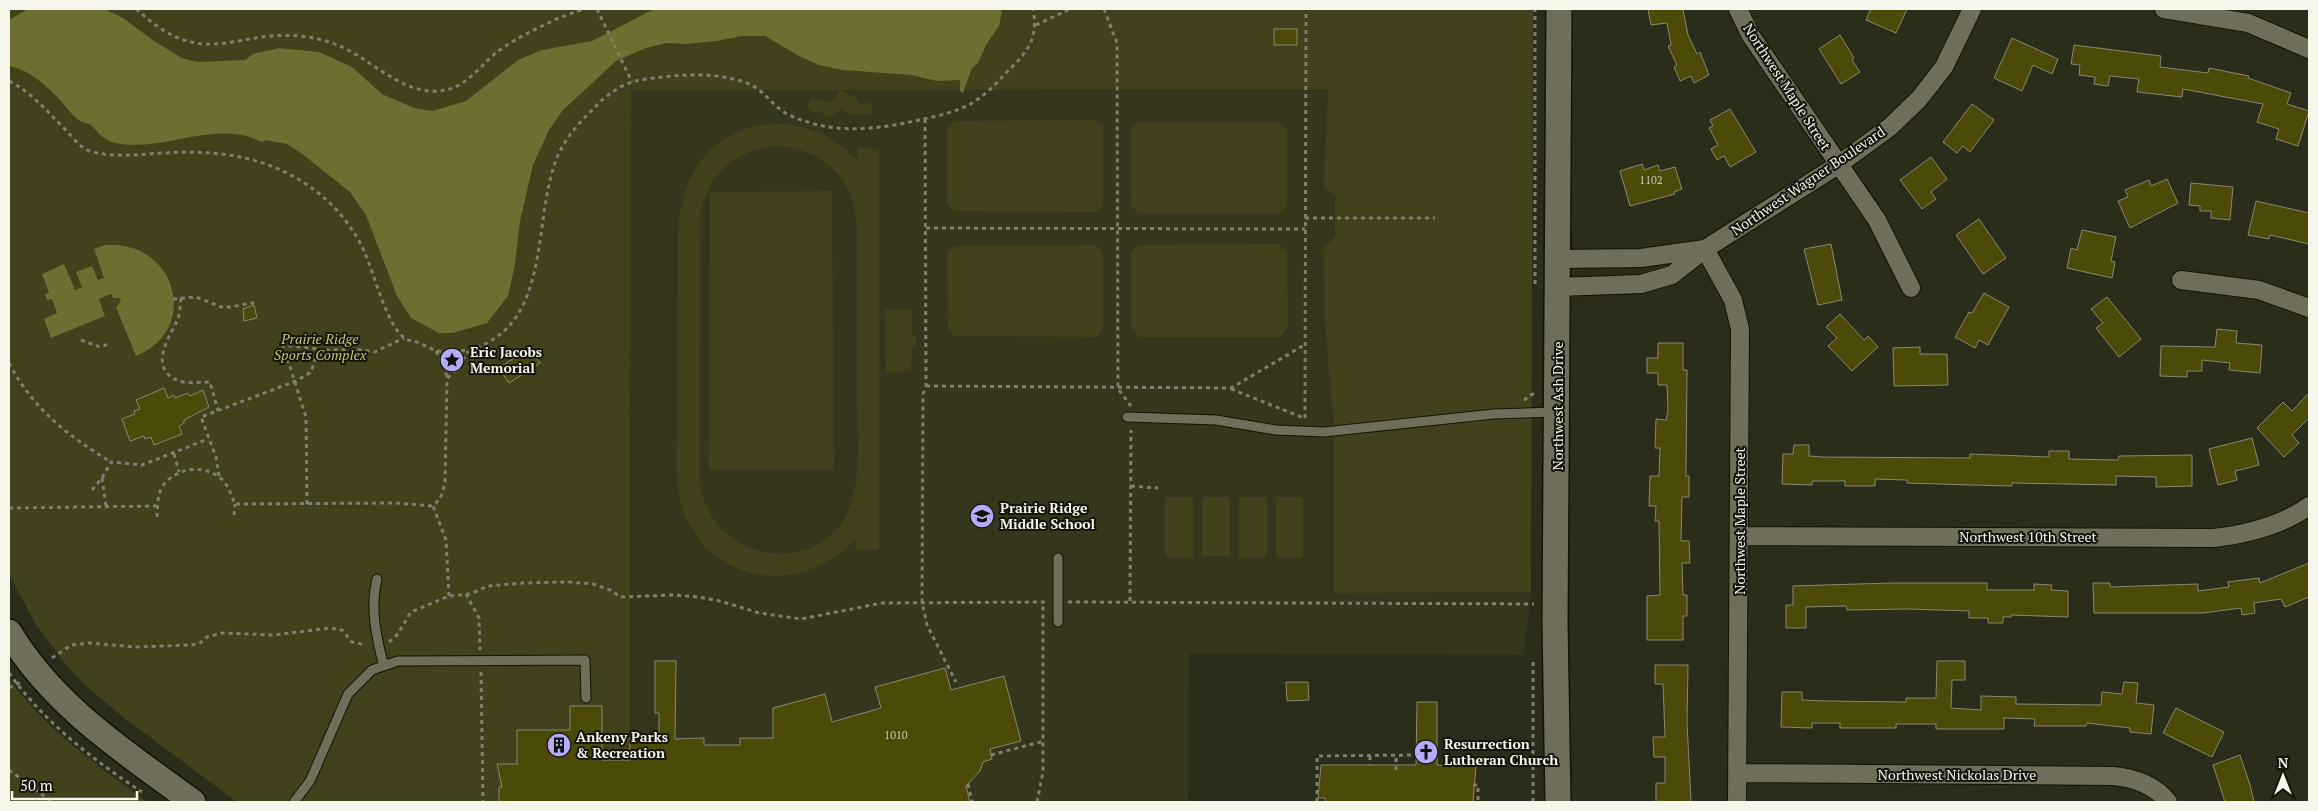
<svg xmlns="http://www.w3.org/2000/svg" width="2318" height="811" font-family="'PT Serif',serif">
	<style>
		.built { fill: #36361c }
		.green { fill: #42411c; fill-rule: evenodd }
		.water { fill: #6e6d32 }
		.building { fill: #4c4a09; stroke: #878872 }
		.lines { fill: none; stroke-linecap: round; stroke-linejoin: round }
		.lane-casing { stroke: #151404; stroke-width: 11 }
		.street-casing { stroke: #151404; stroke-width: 20 }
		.secondary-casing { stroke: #151404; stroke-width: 28 }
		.path { stroke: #7f7f6f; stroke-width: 3; stroke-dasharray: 4 4; stroke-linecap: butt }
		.lane { stroke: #6e6e5a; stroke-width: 9 }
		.street { stroke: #6e6e5a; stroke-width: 18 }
		.secondary { stroke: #6e6e5a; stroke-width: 25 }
		.labels { text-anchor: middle; stroke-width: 4; stroke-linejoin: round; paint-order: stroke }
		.number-label { font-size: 11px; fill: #cccbb2 }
		.street-label { font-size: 14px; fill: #f6f6ea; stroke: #14140c }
		.park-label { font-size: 14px; font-style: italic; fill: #c6c56d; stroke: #14140c }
		.poi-label { font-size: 14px; font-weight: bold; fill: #f6f6ea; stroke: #14140c; text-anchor: start }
	</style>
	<rect width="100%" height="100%" fill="#2c2c1a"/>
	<path class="built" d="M1335 89 1334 592H1531L1524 655 1189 654 1188 802H630L631 90Z"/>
	<path class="green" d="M9 9H1533L1531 592 1334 593V411L1332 410 1325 319 1324 248 1335 236V197L1324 187 1328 89 841 90 858 99 861 105 866 102 872 105V114H848L842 108 831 117H827L820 111 816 113 808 109V104L812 99 826 102 834 101 840 90H631L630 802H237L123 717 86 686 67 666 35 623 9 574Z
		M1095 120 1103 128V205L1096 212 954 211 947 204V128L954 121Z
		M1138 122H1279L1287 129V206L1280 214 1138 213 1131 206 1130 129Z
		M784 124C815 127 836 138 857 161L858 148 879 149V550H856V539C805 594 717 588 685 516 678 499 677 482 677 464L678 238C679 187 699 140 753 127 763 124 774 124 784 124ZM780 146C825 150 855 181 857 226 857 285 857 343 857 401 857 433 861 469 852 500 831 579 708 570 699 477L700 215C708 173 738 148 780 146Z
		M832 191 834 470H709L710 192Z
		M1279 244 1287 252 1288 328 1280 337H1138L1131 328V253L1138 245Z
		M1096 245 1103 253V329L1097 337 954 336 948 329 947 253 955 246Z
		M885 310H912V336H916V348L912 349 911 371 886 372Z
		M1165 497H1193V557H1165Z
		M1202 497H1230V556H1202Z
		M1239 497H1267V557H1239Z
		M1276 497H1303V557H1276Z
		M9 679C46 730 97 765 147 802H9Z"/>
	<path class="water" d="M28 9H105L123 18 154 41 182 58 198 62 245 60 253 54 279 48 319 52 352 67 382 94 414 108 432 111 466 101 518 60 542 50 592 41 654 9H1000L1002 11 999 26 986 45 978 63 972 68 963 93 960 91V80L937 81 911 75 843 70 819 65 799 56 765 36H742L717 41 686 44 666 43 646 48 616 61 563 110 549 130 533 165 520 221 515 264 508 296 487 323 453 333H439L411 318 397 296 366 215 350 192 301 153 287 144 266 140 262 142C216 118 163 153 115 143 104 141 98 132 91 125 88 123 84 123 80 121 72 116 66 106 59 99 46 85 28 69 9 66V20Z
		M105 245C177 240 201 330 136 356L116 307 121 301 119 298H113L111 294 99 299 105 316 51 338 44 319 57 313 52 299 47 300 45 295 49 292 42 274 64 264 75 290 82 287 76 272 92 266 98 280 104 278 94 249Z"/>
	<path class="building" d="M1648 9H1683L1688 35 1697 54 1700 52 1709 75 1694 83 1691 76 1680 81 1674 67 1677 65 1668 46 1671 45 1667 23 1651 25Z
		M1871 9H1907L1896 33 1866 20Z
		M1274 29H1297V45H1274Z
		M1840 35 1854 58 1852 60 1860 72 1841 84 1819 49Z
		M2012 38 2058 59 2052 74 2033 65 2022 91 1994 78Z
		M2074 45 2161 56 2160 67 2208 73 2209 68 2249 76 2248 78 2291 93 2287 104 2309 111 2298 146 2276 139 2279 129 2257 122 2263 104 2183 89 2182 97 2137 92 2139 79 2110 76 2108 86 2094 84 2095 77 2079 75 2080 65 2071 64Z
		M1972 104 1994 120 1970 152 1963 146 1957 153 1943 142Z
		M1730 109 1756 152 1730 167 1724 156 1717 160 1711 149 1718 145 1709 128 1713 126 1710 120Z
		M1931 157 1947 179 1931 192 1936 199 1922 209 1900 180Z
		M1642 164 1644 170 1658 165 1660 171 1675 167 1682 189 1674 192 1675 194 1630 206 1620 171Z
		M2167 179 2178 203 2130 228 2118 201 2128 197 2125 190 2149 180 2151 186Z
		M2191 183 2233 187 2230 220 2211 218V211H2200V206L2189 205Z
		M2256 201 2309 213V244L2270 235 2269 239 2248 235Z
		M1979 219 2006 258 1983 274 1956 235Z
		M2082 230 2116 237 2111 261 2115 262 2112 278 2067 268 2071 248 2077 250Z
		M1831 244 1842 300 1818 305 1804 249Z
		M1984 293 2009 307 1988 345 1979 340 1975 348 1955 337 1969 312 1972 313Z
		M2107 297 2141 339 2119 357 2096 328 2103 323 2091 309Z
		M254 305 257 318 244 321 243 309Z
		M1840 314 1864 340 1868 336 1878 347 1852 371 1828 346 1837 338 1826 327Z
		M2217 329 2237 331 2236 343 2262 345 2260 373 2229 370 2230 363 2202 360V371H2187V377L2160 376 2161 346 2215 347Z
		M1658 343H1683V370H1687L1686 476H1689V497H1682L1681 541H1689L1690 563H1682L1683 595H1687V616H1683V640H1647V596L1660 595 1659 521H1655L1656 506H1649L1650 476H1659L1660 448H1655L1656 419 1666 420 1668 410 1667 385H1658V373H1647V358H1658Z
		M1920 347V354H1947L1948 385 1894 386 1893 348Z
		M529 348 540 363 509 383 499 368Z
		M164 388 168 398 174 395 175 398 188 393 190 396 203 390 209 407 184 420V423L179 426 182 434 154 445 151 437 145 439 144 436 130 441 122 419 135 414 134 411 140 409 136 400Z
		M2309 393V418L2292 435 2299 443 2284 457 2257 428 2283 402 2292 411Z
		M2252 438 2259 465 2235 471 2237 480 2218 485 2209 449Z
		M1794 445H1809V456L1823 457 1970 458V454L2049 457V451H2069V459L2118 460 2119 456 2192 455V486L2156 487V477L2116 476V485L2012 483V486L1970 485 1907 483V480L1875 479V486H1845V481H1812V485L1782 484 1783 454H1793Z
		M2309 563V597L2285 607 2281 599 2254 603 2255 613 2242 615 2241 608 2203 613H2094L2093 583H2110V587L2198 584V591L2229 587 2228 582 2259 578 2260 583Z
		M1890 583H1987V590H2034V584L2052 585 2051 590 2068 591V617L2011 615V617H2003V623H1988V618H1969V611L1908 609 1847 610 1846 606 1806 607V628H1786V605H1793V586Z
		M655 661H676L675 739 704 738V745H740V738H773V708L825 694 832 722 881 708 875 687 945 668 951 690 1004 676 1021 741 990 749 992 759 983 762 980 771 966 786 970 802H499V787H502L497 764H517V730H570V706H602V760H630V738H659V713H655Z
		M1937 661H1965V680H1952L1951 708 1981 710V696L2016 697V704L2101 705 2102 692 2122 694 2124 682 2138 683 2136 703 2154 705 2151 734 2130 732V728L2087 723 2086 726H2034L2035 719 2004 718V729H1936V724H1896V728H1840V723H1812V728L1781 727 1782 692H1802V700L1826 701 1906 702V698H1936Z
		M1655 665H1688L1687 722 1691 802H1656V783H1665V757H1654L1653 737H1665L1663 684H1655Z
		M1286 682H1308L1309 700 1287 701Z
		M1417 702H1437V765L1476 766 1473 802H1325V798H1318L1321 765H1416Z
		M2176 708 2224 732 2212 757 2163 733Z
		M2240 755 2250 785 2254 802H2225L2213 765Z"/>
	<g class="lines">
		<g class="lane-casing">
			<path id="lane" d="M1127 417 1216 420 1276 430 1324 432 1494 414 1555 412
				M1058 558V622
				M377 579C370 608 376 637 384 666
				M294 802 310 781 348 694 372 670 398 661 585 660 586 698"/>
		</g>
		<g class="street-casing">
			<path id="street" d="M1738 9 1751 36 1877 220 1911 288
				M2164 9 2248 23 2309 49
				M1705 249 1733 300 1740 329 1737 802
				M1558 259 1641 258 1705 249
				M2181 280 2259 290 2309 308
				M1558 287 1641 284 1672 275 1705 249 1838 165 1890 127 1919 99 1944 67 1972 9
				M1740 536 2214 538C2248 534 2281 526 2309 506
				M1737 773 2113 776C2134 778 2155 785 2168 802"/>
		</g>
		<g class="secondary-casing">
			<path id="secondary" d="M9 632C53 706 125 752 193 802
				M1558 802 1555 622 1559 9"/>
		</g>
		<path class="path" d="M136 9C152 23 169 37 191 42 214 48 239 40 262 37 285 34 307 35 329 42 370 54 404 102 450 89 469 83 482 64 497 52 515 38 563 14 585 9
			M597 9 632 82
			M1104 9 1117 43 1118 389 1131 406
			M1036 25 1070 9
			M9 81C33 93 48 113 67 131 73 138 79 146 87 150 112 159 138 154 164 153 221 149 277 158 322 196 339 210 355 231 364 251 374 272 387 328 406 339 410 341 415 341 420 343 426 346 432 350 439 351 458 353 476 350 492 340 551 304 533 210 559 153 567 136 580 122 593 109 605 96 622 83 640 80 674 75 711 71 744 82 764 88 771 106 789 115 832 135 875 130 919 120 937 116 957 112 972 103 984 96 995 85 1004 75 1026 53 1039 41 1033 9
			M925 119 926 386 923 394 922 602 927 625 956 682
			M1305 218H1435
			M926 228 1305 229
			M1535 284V9
			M181 298C180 306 180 315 177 321 168 339 148 369 179 381 188 384 201 382 210 382L218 411
			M173 299 196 297 224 308 258 302
			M81 340 100 347 111 343
			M436 351 445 367 447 379
			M9 363C34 410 67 435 111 462
			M926 386 1231 388 1306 344
			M1231 389 1304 418
			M1524 400 1534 393
			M1305 418 1306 9
			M174 454 179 472
			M219 476 216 457 201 417 296 381 311 372 315 360 327 350 356 349 375 352 404 338
			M102 478 106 506
			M1131 486 1158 488
			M92 490 102 478 111 462 142 465 208 439
			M307 504 306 417 283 345 326 350
			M9 508 158 506
			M234 515 235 504
			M157 517C158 508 157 497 161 489 172 469 201 463 219 477 228 483 231 495 235 504L396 503 433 506
			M466 594 479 618 480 650
			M449 596 446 540 433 506 440 499 445 484 447 379 461 364 468 351
			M1130 601 1131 430
			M1068 602 1534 604
			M389 642 397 635 411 612 449 596 470 594 488 586 523 583 568 582 593 584 610 590 621 597 675 595 698 597 720 601 759 613 801 619 882 603 1047 602
			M52 658 71 645 89 643 136 647 189 645 199 644 207 637 222 633 274 635 330 628 342 630 352 642 366 645
			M481 672 483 802
			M9 673C43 721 93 760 142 792
			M9 688 21 682
			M991 755 1044 741
			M1370 756V765
			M9 770 52 802
			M1396 770V756
			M968 784 972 802
			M1473 785H1478V802
			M1037 802 1043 772V602
			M1317 802V756L1416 755
			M1533 802V660"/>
		<use href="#lane" class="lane"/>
		<use href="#street" class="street"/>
		<use href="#secondary" class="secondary"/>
	</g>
	<defs>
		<g id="sight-disc" transform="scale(1.25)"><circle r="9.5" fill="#b4acf9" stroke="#14140c"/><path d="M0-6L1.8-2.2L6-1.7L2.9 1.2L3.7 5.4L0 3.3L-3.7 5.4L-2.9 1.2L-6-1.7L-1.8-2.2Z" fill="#111"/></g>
		<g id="school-disc" transform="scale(1.25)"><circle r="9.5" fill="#b4acf9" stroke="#14140c"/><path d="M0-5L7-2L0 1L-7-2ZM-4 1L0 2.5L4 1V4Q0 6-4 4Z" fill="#111"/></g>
		<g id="building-disc" transform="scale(1.25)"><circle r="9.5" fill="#b4acf9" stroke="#14140c"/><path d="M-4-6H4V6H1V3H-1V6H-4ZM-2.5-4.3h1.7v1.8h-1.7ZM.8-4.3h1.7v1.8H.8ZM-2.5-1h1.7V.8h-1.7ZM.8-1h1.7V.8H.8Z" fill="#111"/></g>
		<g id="church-disc" transform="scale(1.25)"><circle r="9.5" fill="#b4acf9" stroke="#14140c"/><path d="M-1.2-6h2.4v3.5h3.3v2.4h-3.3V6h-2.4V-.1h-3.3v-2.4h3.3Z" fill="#111"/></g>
	</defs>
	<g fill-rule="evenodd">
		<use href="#sight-disc" x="452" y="360"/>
		<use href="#school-disc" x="982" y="516"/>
		<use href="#building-disc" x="559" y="745"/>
		<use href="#church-disc" x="1426" y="752"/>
	</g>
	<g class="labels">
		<g class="number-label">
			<text x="1651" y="184">1102</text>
			<text x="896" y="739">1010</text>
		</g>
		<g class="street-label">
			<text transform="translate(1787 87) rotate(57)" y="5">Northwest Maple Street</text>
			<text transform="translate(1808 181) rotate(-34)" y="5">Northwest Wagner Boulevard</text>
			<text transform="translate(1558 406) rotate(-90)" y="5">Northwest Ash Drive</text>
			<text transform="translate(1740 521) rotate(-90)" y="5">Northwest Maple Street</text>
			<text x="2028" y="542">Northwest 10th Street</text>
			<text x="1957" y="780">Northwest Nickolas Drive</text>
		</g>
		<g class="park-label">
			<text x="320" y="344">Prairie Ridge<tspan x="320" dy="16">Sports Complex</tspan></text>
		</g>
		<g class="poi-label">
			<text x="470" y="357">Eric Jacobs<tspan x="470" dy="16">Memorial</tspan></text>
			<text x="1000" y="513">Prairie Ridge<tspan x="1000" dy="16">Middle School</tspan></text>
			<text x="576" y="742">Ankeny Parks<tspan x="576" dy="16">&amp; Recreation</tspan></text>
			<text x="1444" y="749">Resurrection<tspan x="1444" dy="16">Lutheran Church</tspan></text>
		</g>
	</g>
	<rect width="2318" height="811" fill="none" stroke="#f6f6ea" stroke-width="20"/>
	<g transform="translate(2283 776)" stroke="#14140c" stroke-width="4" paint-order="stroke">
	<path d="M0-4L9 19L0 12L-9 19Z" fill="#f6f6ea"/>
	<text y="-8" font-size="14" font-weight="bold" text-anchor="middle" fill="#f6f6ea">N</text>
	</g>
	<path d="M12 791v8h125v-8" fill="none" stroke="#f6f6ea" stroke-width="2.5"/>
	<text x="20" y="791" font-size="15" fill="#f6f6ea" stroke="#14140c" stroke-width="4" paint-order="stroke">50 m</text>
</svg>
